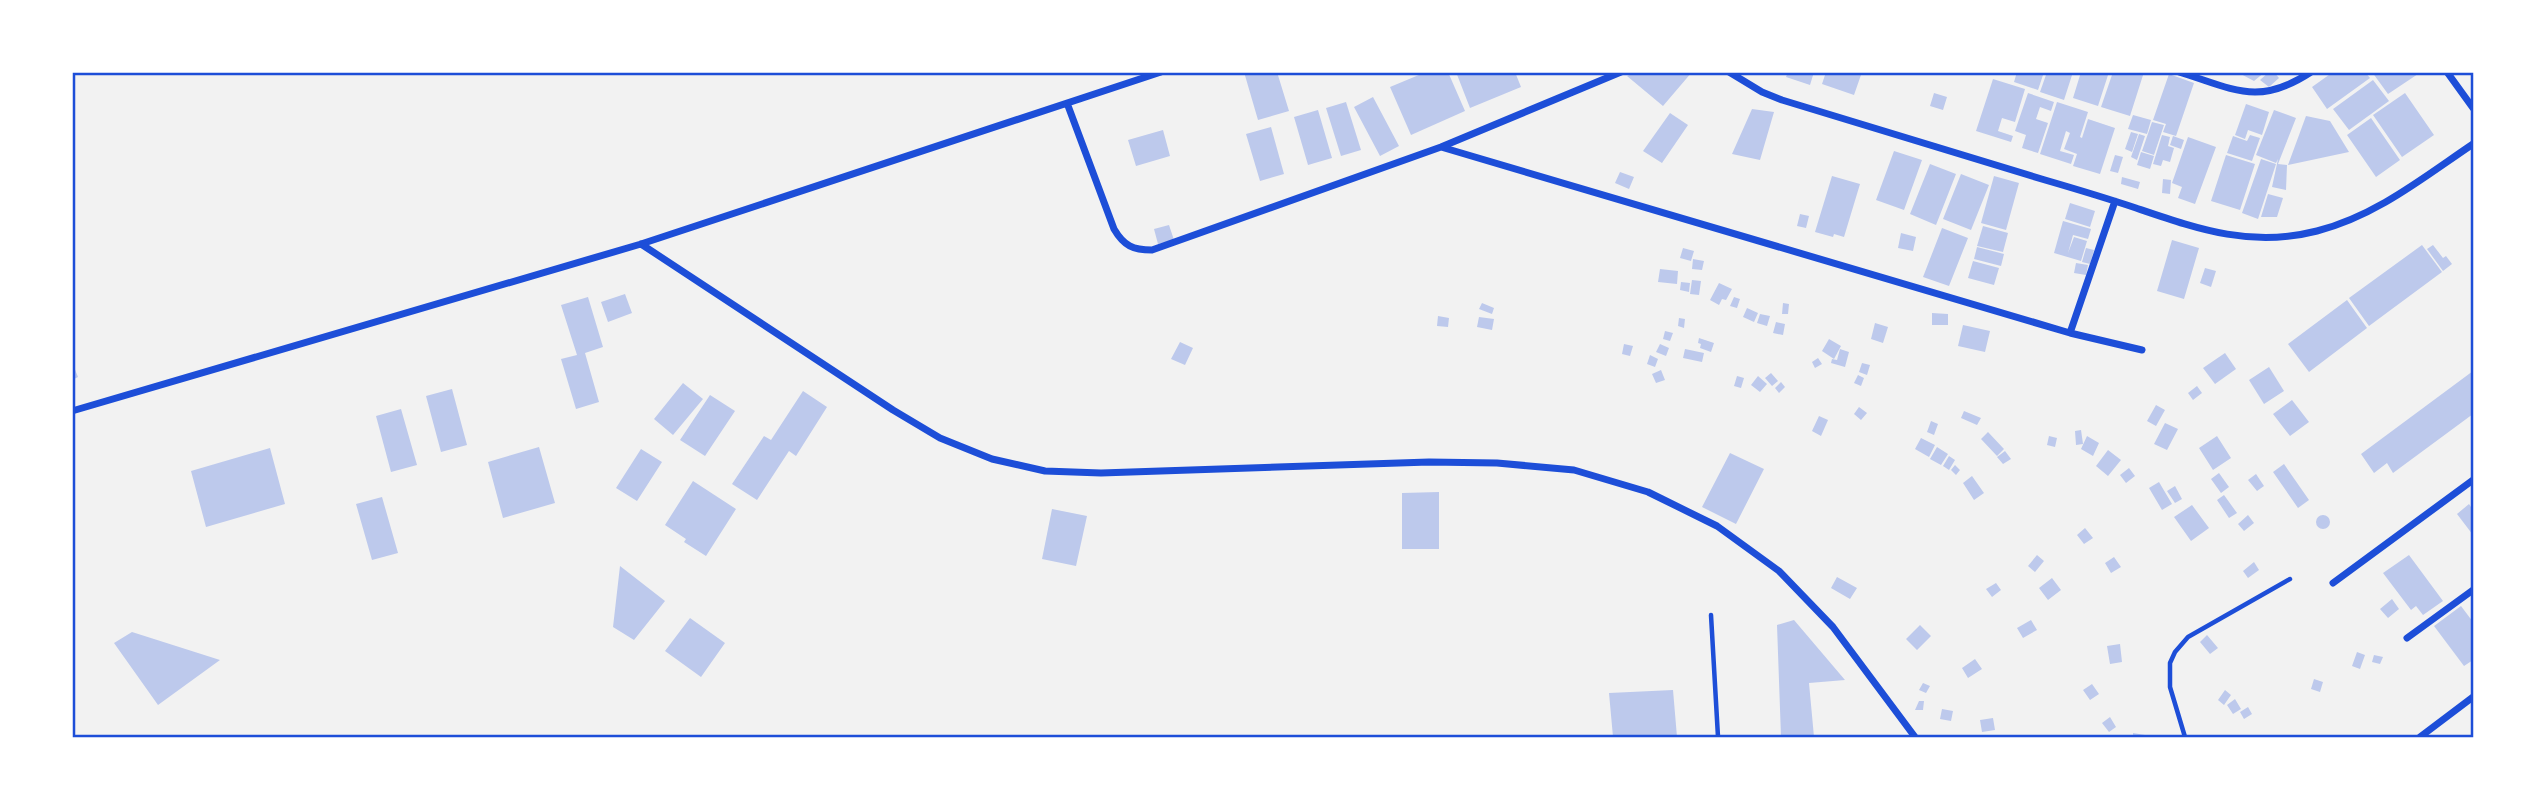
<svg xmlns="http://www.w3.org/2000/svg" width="2545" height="809" font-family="Overpass,sans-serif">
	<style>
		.building { fill: #bdc9ec }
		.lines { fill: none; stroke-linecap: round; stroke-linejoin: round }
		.path { stroke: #1d4ed8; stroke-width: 4.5 }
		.minor { stroke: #1d4ed8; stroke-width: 7 }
		.neatline { fill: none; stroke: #1d4ed8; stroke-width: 2.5 }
	</style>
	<rect width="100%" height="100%" fill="#f2f2f2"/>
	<path class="building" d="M1244 72H1277L1289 111 1258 120Z
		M1426 72H1448L1465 111 1411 135 1390 87Z
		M1456 72H1515L1521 87 1470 108Z
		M1637 72H1692L1663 106 1627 76Z
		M1788 72H1814L1810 85 1786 77Z
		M1826 72H1862L1854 95 1822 84Z
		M2017 72H2044L2038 90 2014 82Z
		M2047 72H2073L2064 100 2040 92Z
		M2081 72H2109L2098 106 2073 98Z
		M2113 72H2144L2130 116 2101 107Z
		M2237 72H2265L2254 81Z
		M2269 72H2274L2279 78 2269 87 2260 80Z
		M2333 72H2365L2370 78 2327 109 2312 87Z
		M2372 72H2421L2388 94Z
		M2169 74 2194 83 2176 136 2163 132 2166 124 2153 120Z
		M1993 79 2025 89 2015 122 2002 118 1998 131 2013 136 2011 142 1976 131Z
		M2373 80 2389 101 2349 130 2333 109Z
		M1934 93 1947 97 1943 110 1930 106Z
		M2028 93 2054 102 2051 111 2040 107 2036 119 2048 123 2038 153 2022 148 2026 135 2015 131Z
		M2405 93 2434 135 2402 157 2373 115Z
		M1373 97 1399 146 1380 156 1354 107Z
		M1346 102 1361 150 1341 156 1326 108Z
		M2057 102 2088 112 2080 137 2082 138 2088 119 2115 128 2100 174 2073 166 2077 154 2064 149 2070 133 2066 131 2060 151 2074 155 2071 164 2040 154Z
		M2246 104 2269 112 2262 135 2248 130 2245 139 2235 135Z
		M1752 109 1774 112 1760 160 1732 154Z
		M1318 110 1332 158 1308 165 1294 117Z
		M2274 110 2296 118 2278 164 2287 165 2286 190 2272 187 2278 159 2276 163 2256 155Z
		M1670 113 1688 125 1662 163 1643 151Z
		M2133 115 2151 120 2147 134 2128 129Z
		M2306 116 2330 121 2349 152 2288 165Z
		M2371 118 2400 160 2376 177 2347 135Z
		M2152 122 2164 125 2154 155 2142 151Z
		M1271 127 1284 174 1260 181 1246 134Z
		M1163 130 1170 156 1136 166 1128 140Z
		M2131 132 2138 134 2132 152 2125 149Z
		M2139 134 2145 136 2137 160 2131 157Z
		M2162 135 2170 137 2168 146 2174 148 2170 162 2163 160 2161 166 2153 164Z
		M2250 135 2260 138 2252 161 2227 153 2233 136 2247 141Z
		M2173 136 2184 140 2181 149 2170 145Z
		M2188 137 2216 147 2195 204 2178 198 2182 187 2172 183Z
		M1894 151 1922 160 1904 210 1876 200Z
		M2141 152 2154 156 2150 169 2137 165Z
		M2115 155 2123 157 2118 173 2110 171Z
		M2226 155 2255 164 2240 210 2211 201Z
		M2261 159 2276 164 2258 219 2242 213Z
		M1930 164 1956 174 1936 225 1910 214Z
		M1620 172 1634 177 1629 189 1615 183Z
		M1961 174 1989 185 1971 230 1943 219Z
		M1832 176 1860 184 1844 237 1834 234 1833 237 1815 232Z
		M1994 176 2019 183 2006 230 1981 223Z
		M2122 177 2140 182 2138 189 2121 184Z
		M2163 179 2171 180 2170 194 2162 193Z
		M2268 194 2283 198 2277 217H2261Z
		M2070 203 2095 211 2090 227 2065 219Z
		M1800 214 1809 216 1806 228 1797 226Z
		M2063 221 2091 229 2088 239 2073 235 2068 253 2074 237 2087 241 2081 261 2054 253Z
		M1169 225 1174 240 1158 244 1154 229Z
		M1983 226 2008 233 2003 252 1977 246Z
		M1942 228 1968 238 1949 286 1923 277Z
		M1901 233 1916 237 1913 251 1898 248Z
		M2172 240 2199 248 2184 299 2157 291Z
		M2422 245 2442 272 2369 326 2349 298Z
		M2433 245 2443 258 2446 256 2452 264 2443 271 2427 249Z
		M1977 247 2004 254 2001 266 1974 259Z
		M1683 248 1694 251 1691 261 1680 258Z
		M2086 248 2094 250 2090 264 2082 262Z
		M1693 259 1704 261 1702 270 1692 269Z
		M1973 261 1999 268 1994 285 1968 278Z
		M2076 263 2088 265 2086 275 2074 273Z
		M2205 268 2216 271 2211 287 2200 283Z
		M1660 269 1678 271 1677 284 1658 282Z
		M1692 280 1701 281 1699 295 1690 294Z
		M1681 282 1690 283 1689 292 1680 290Z
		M1719 283 1732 289 1726 300 1722 299 1719 305 1710 300Z
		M625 294 632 313 608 322 601 302Z
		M588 297 603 347 585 353 599 402 576 409 561 359 577 355 561 305Z
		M1734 297 1740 299 1737 308 1730 306Z
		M2347 300 2367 328 2309 372 2288 344Z
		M1482 303 1494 308 1492 314 1479 309Z
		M1783 303 1789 304 1788 314H1782Z
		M1747 308 1758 313 1754 322 1743 317Z
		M1932 313 1948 314V325H1932Z
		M1760 314 1770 316 1767 326 1757 323Z
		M1438 316 1449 318 1448 327 1437 326Z
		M1479 317 1494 319 1492 330 1477 327Z
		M1679 318 1685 319 1684 328 1678 326Z
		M1776 322 1785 324 1783 335 1773 333Z
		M1875 323 1888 327 1883 343 1871 339Z
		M1963 325 1990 331 1985 352 1958 346Z
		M1665 331 1673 333 1670 341 1663 339Z
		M1699 338 1714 343 1711 352 1700 348 1701 344 1698 343Z
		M1829 339 1841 346 1834 359 1822 351Z
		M1180 342 1193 348 1185 365 1171 359Z
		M1624 344 1633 346 1630 356 1622 354Z
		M1660 344 1669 348 1666 356 1656 352Z
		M1685 349 1704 353 1702 362 1683 358Z
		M1840 349 1849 352 1845 367 1831 363 1832 359 1837 360Z
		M2225 353 2236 369 2215 384 2203 368Z
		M1650 355 1658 359 1655 367 1647 364Z
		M1818 358 1822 364 1815 368 1812 362Z
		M72 362 78 377 72 380Z
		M1862 363 1870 365 1867 375 1859 372Z
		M2269 367 2284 391 2264 404 2249 380Z
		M1661 370 1665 380 1656 383 1652 374Z
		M2473 371V414L2393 473 2387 463 2374 473 2361 454Z
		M1771 373 1778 381 1772 386 1765 378Z
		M1858 375 1864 378 1861 386 1854 383Z
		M1737 376 1744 378 1741 388 1734 386Z
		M1758 376 1767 384 1760 392 1751 385Z
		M1781 382 1785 387 1779 393 1775 388Z
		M683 383 703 399 673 435 654 419Z
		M2197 386 2202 393 2193 400 2188 393Z
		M452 389 467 445 441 452 426 396Z
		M803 391 827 407 796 456 789 451 757 500 732 484 764 436 771 440Z
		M710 395 735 411 705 456 680 440Z
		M2292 400 2309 422 2290 436 2273 414Z
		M2156 405 2165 410 2156 426 2147 421Z
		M1859 407 1867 413 1861 420 1854 414Z
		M401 409 417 465 391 472 376 416Z
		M1964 411 1981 418 1977 425 1961 418Z
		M1819 416 1828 420 1821 436 1812 431Z
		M1931 421 1938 424 1934 435 1927 432Z
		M2165 423 2178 429 2167 450 2154 444Z
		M2081 430 2083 444 2076 445 2075 431Z
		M1988 432 2004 449 1997 456 1981 439Z
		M2049 436 2057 438 2055 447 2047 445Z
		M2087 436 2099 443 2093 456 2081 449Z
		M2217 436 2231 458 2213 470 2199 448Z
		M1921 438 1935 445 1929 457 1915 449Z
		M539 447 555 503 503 518 488 462Z
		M1937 447 1948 454 1941 465 1930 459Z
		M270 448 285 504 206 527 191 471Z
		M641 449 662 462 637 501 616 488Z
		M2108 450 2121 460 2108 476 2096 466Z
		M2005 451 2011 459 2003 464 1997 457Z
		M1730 453 1764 469 1736 524 1702 507Z
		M1949 456 1955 460 1949 470 1943 466Z
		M2284 464 2309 500 2298 508 2273 472Z
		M1955 465 1960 470 1956 475 1951 470Z
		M2129 468 2135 476 2126 483 2120 475Z
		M2219 473 2229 487 2221 493 2211 479Z
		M2256 474 2264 486 2257 491 2248 480Z
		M1972 476 1984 493 1974 500 1963 483Z
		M693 481 736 509 706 556 684 542 686 539 665 525Z
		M2159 482 2172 504 2162 510 2149 488Z
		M2175 486 2182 499 2175 503 2167 491Z
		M1439 492V549H1402V493Z
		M2224 495 2237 513 2229 518 2217 500Z
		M382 497 398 553 372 560 356 504Z
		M2469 504 2473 510V535L2457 514Z
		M2192 505 2209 528 2191 541 2174 517Z
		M1052 509 1087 516 1076 566 1042 559Z
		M2316 522a7 7 0 1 1 14 0a7 7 0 1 1-14 0Z
		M2248 515 2254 523 2244 531 2238 524Z
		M2085 528 2093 538 2084 544 2077 535Z
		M2037 555 2044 561 2035 572 2028 566Z
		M2409 555 2443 601 2423 615 2416 606 2411 610 2383 573Z
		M2114 557 2121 567 2111 573 2105 563Z
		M2254 562 2259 570 2248 578 2243 571Z
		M620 566 665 601 634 640 613 627Z
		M1837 577 1857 588 1850 599 1831 588Z
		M2052 578 2061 590 2048 600 2039 588Z
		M1996 583 2001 590 1992 597 1986 589Z
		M2392 599 2399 609 2388 618 2380 609Z
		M2461 606 2473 622V660L2464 666 2434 626Z
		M690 618 725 643 701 677 665 651Z
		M1794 620 1845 680 1809 683 1814 737H1781L1777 625Z
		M2031 620 2037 630 2023 638 2017 628Z
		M1920 625 1931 636 1917 650 1906 639Z
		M132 632 220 660 158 705 114 643Z
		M2207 635 2218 648 2210 654 2200 642Z
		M2120 644 2122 662 2110 664 2107 646Z
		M2357 652 2365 655 2360 669 2352 666Z
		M2374 655 2383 657 2380 664 2372 662Z
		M1975 659 1982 669 1968 678 1962 668Z
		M2314 679 2323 682 2320 692 2311 689Z
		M1923 683 1930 686 1926 693 1919 690Z
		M2092 684 2099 694 2090 700 2083 690Z
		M1673 690 1677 737H1613L1609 693Z
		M2225 690 2231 695 2224 705 2218 700Z
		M2235 699 2241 709 2233 714 2227 705Z
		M1919 701H1924L1923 710H1915Z
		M2248 707 2252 714 2244 719 2240 712Z
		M1942 709 1953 711 1951 721 1940 719Z
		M2110 717 2116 727 2109 732 2102 723Z
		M1993 718 1995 730 1982 732 1980 720Z
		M2133 733 2151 736V737H2133Z"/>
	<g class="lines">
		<path class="path" d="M1711 615 1718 737
			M2185 737 2170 687V663L2175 652 2188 637 2290 579"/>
		<path class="minor" d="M1729 72 1762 92 1782 100C1869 127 1957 153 2045 180 2076 189 2106 198 2136 208 2198 229 2251 248 2317 231 2376 216 2424 177 2473 144
			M2179 72C2234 89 2258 107 2311 72
			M2447 72 2473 108
			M1067 103 1114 229C1124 246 1133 250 1152 250L1441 147 1621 72
			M1441 147 2070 333 2142 350
			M641 244 893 410 940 438 992 459 1045 471 1101 473 1429 462 1497 463 1574 470 1648 492 1717 526 1779 571 1833 627 1915 737
			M2070 333 2115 201
			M72 411 641 244 1161 72
			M2333 583 2473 480
			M2407 638 2473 590
			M2420 737 2473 697"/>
	</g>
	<rect width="2545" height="809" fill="none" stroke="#ffffff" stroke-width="147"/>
	<rect x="74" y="74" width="2398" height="662" class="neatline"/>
</svg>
